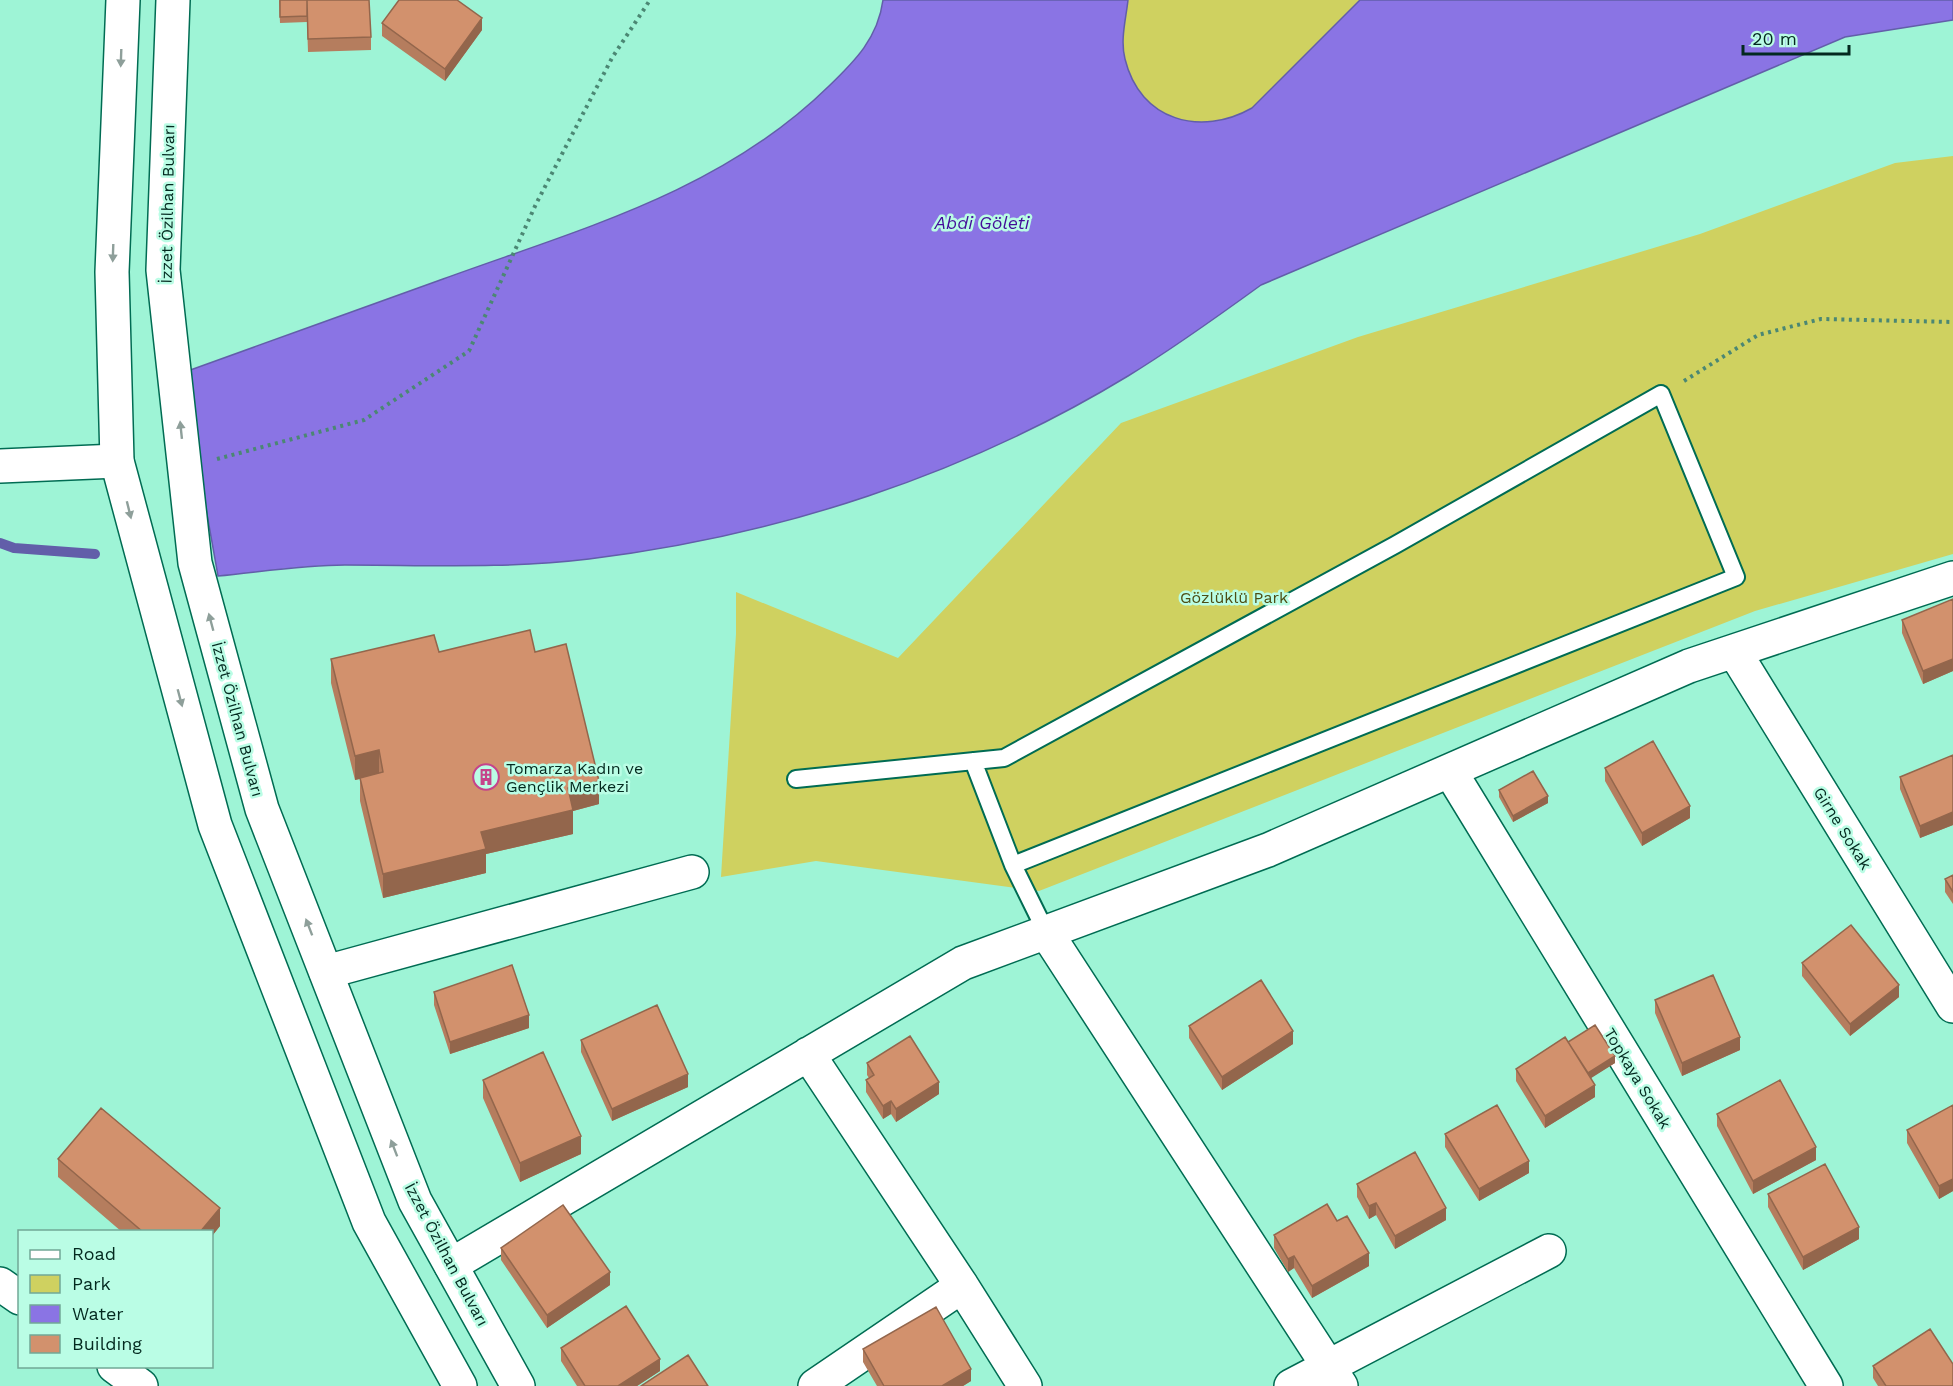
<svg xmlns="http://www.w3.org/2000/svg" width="1953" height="1386" font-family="'Work Sans',sans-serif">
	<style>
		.green { fill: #cfd160 }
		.water { fill: #8a74e4; stroke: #625ea9; stroke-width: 1.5 }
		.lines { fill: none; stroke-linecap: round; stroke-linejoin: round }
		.stream { stroke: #625ea9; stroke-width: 10 }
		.lane-casing { stroke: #006c53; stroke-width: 20 }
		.street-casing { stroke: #006c53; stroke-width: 36 }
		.secondary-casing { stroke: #006c53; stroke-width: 36 }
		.path { stroke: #4b8773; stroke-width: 4; stroke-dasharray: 3 4.5; stroke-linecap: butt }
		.lane { stroke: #fff; stroke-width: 16 }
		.street { stroke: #fff; stroke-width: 33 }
		.secondary { stroke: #fff; stroke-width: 33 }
		.wall { fill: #b57d5e }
		.shaded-wall { fill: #93664c }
		.building { fill: #d2916d; stroke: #93664c; stroke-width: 1.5 }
		.oneway { fill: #8e9f9a }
		.labels { text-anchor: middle; stroke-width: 5; stroke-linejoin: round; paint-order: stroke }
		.street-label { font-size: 16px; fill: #03291f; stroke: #bafde5 }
		.park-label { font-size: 16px; fill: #4c4d13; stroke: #bafde5 }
		.poi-label { font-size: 16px; fill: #03291f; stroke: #bafde5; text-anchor: start }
		.water-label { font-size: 18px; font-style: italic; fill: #440e99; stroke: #bafde5 }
	</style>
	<rect width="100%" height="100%" fill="#9ef4d6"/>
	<path class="green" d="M1128 0H1360L1252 108C1201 137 1140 121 1125 59 1120 40 1126 19 1128 0Z
		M1953 156V554L1755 611 1039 891 816 861 721 877 736 634V592L898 658 1121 423 1358 337 1700 234 1895 163Z"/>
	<path class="water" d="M883 0H1128C1126 19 1120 40 1125 59 1140 121 1201 137 1252 108L1360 0H1953V20L1845 37 1261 285C1217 317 1174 348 1128 376 965 475 778 536 589 559 506 569 428 565 345 565 303 565 260 572 218 576L182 373C269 342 356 310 443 279 580 229 721 192 829 86 855 61 878 38 883 0Z"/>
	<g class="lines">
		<path class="stream" d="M0 543 14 548 95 554"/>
		<g class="lane-casing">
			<path id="lane" d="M973 761 1013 865 1046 932
				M796 779 1004 758 1395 545 1661 394 1736 577 1013 865"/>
		</g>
		<g class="street-casing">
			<path id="street" d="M0 466 117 461
				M1734 651 1953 1006
				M1450 771 1826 1386
				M1046 932 1341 1386
				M326 972 692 872
				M808 1054 962 1286 1025 1386
				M451 1265 963 963 1268 850 1689 666 1953 578
				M0 1284 20 1298
				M114 1366 141 1386
				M815 1386 962 1286
				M1291 1386 1549 1251"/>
		</g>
		<g class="secondary-casing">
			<path id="secondary" d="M123 0 112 272 117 461 215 825 369 1222 460 1386
				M173 0 163 270 195 563 262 809 415 1201 518 1386"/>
		</g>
		<path class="path" d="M1684 381 1758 335 1821 319 1953 322
			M217 459 364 420 469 351 536 204 612 58 650 0"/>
		<use href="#lane" class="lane"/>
		<use href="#street" class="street"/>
		<use href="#secondary" class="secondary"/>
	</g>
	<path class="wall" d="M279 0 371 37V50L308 52 307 22 280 23Z
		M382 23 482 30 445 81 382 36Z
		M1953 599V671L1923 684 1902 633V620Z
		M439 652H535L599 804 573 811V834L486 854V873L383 898 360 801V779L355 780 331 683V659Z
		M1953 755V825L1920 838 1900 789V777Z
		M1605 768 1690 818 1642 846 1605 781Z
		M1499 790 1548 803 1513 822 1499 797Z
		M1953 875V904L1945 892V879Z
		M1802 963 1899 997 1850 1036 1802 976Z
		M434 992 529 1028 450 1054 434 1005Z
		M1655 1000 1740 1050 1682 1076 1655 1013Z
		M1189 1026 1293 1044 1222 1090 1189 1038Z
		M581 1040 688 1087 612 1121 581 1052Z
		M1568 1042 1615 1063 1590 1078 1595 1097 1545 1128 1516 1081V1069Z
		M867 1063 939 1094 896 1122 891 1114 883 1119 866 1092V1080L869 1078 867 1075Z
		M483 1080 581 1154 520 1182 483 1098Z
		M1953 1105V1191L1939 1199 1907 1143V1130Z
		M1717 1114 1816 1160 1753 1194 1717 1126Z
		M1445 1134 1529 1173 1479 1201 1445 1147Z
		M58 1159 220 1226 212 1236V1232H122L58 1177Z
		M1357 1184 1446 1220 1395 1249 1376 1215 1369 1219 1357 1197Z
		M1768 1194 1859 1239 1803 1270 1768 1207Z
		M1337 1221 1369 1266 1312 1298 1294 1268 1288 1272 1274 1248V1235Z
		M501 1248 610 1285 547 1328 501 1260Z
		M561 1348 660 1371 637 1386H577L561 1361Z
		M863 1349 971 1381 963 1386H877L863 1362Z
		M1873 1366 1953 1386H1878L1873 1378Z"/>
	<path class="shaded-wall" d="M482 18V30L445 81V69Z
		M1953 659V671L1923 684V671Z
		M379 750V774L355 780V756Z
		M599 781V804L573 811V834L486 854V873L383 898V874L481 832 568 788Z
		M1548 796V803L1513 822V816Z
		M1690 806V818L1642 846V833Z
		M1953 812V825L1920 838V826Z
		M1899 985V997L1850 1036V1024Z
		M529 1015V1028L450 1054V1042Z
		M1293 1031V1044L1222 1090V1077Z
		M1740 1037V1050L1682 1076V1063Z
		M1615 1056V1063L1585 1082V1075Z
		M688 1074V1087L612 1121V1109Z
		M939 1082V1094L896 1122V1109Z
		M1595 1085V1097L1545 1128V1116Z
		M891 1101V1114L883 1119V1106Z
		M581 1136V1154L520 1182V1163Z
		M1816 1147V1160L1753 1194V1181Z
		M1529 1161V1173L1479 1201V1189Z
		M1953 1179V1191L1939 1199V1186Z
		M1376 1203V1215L1369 1219V1206Z
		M220 1208V1226L212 1236V1232H200Z
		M1446 1208V1220L1395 1249V1236Z
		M1859 1227V1239L1803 1270V1257Z
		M1369 1253V1266L1312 1298V1286Z
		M1294 1256V1268L1288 1272V1259Z
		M610 1272V1285L547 1328V1315Z
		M660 1359V1371L637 1386H618Z
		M971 1369V1381L963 1386H942Z"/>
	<path class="building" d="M280 0H307V16L280 17Z
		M307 0H369L371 37 308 39Z
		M399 0H457L482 18 445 69 382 23Z
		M1953 599V659L1923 671 1902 620Z
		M530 630 535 652 566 644 599 781 568 788 573 810 481 832 486 849 383 874 360 778 383 772 379 750 355 756 331 659 434 635 439 652Z
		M1653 741 1690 806 1642 833 1605 768Z
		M1953 755V812L1920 826 1900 777Z
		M1533 771 1548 796 1513 816 1499 790Z
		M1953 875V892L1945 879Z
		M1851 925 1899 985 1850 1024 1802 963Z
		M512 965 529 1015 450 1042 434 992Z
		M1713 975 1740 1037 1682 1063 1655 1000Z
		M1261 980 1293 1031 1222 1077 1189 1026Z
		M657 1005 688 1074 612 1109 581 1040Z
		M1595 1025 1615 1056 1588 1073 1568 1042Z
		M910 1036 939 1082 896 1109 891 1101 883 1106 866 1080 874 1075 867 1063Z
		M1565 1037 1595 1085 1545 1116 1516 1069Z
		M543 1052 581 1136 520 1163 483 1080Z
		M1780 1080 1816 1147 1753 1181 1717 1114Z
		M1497 1105 1529 1161 1479 1189 1445 1134Z
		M1953 1105V1179L1939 1186 1907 1130Z
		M101 1108 220 1208 200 1232H143L58 1159Z
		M1415 1152 1446 1208 1395 1236 1376 1203 1369 1206 1357 1184Z
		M1825 1164 1859 1227 1803 1257 1768 1194Z
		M1327 1204 1337 1221 1347 1216 1369 1253 1312 1286 1294 1256 1288 1259 1274 1235Z
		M563 1205 610 1272 547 1315 501 1248Z
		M626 1306 660 1359 618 1386H585L561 1348Z
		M936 1307 971 1369 942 1386H884L863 1349Z
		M1930 1329 1953 1364V1386H1886L1873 1366Z
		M688 1355 708 1386H641Z"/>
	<defs><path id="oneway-solid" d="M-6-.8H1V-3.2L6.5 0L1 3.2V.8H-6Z" transform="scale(1.5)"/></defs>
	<g class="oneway">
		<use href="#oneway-solid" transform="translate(121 58) rotate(92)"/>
		<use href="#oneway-solid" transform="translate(113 253) rotate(92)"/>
		<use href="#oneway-solid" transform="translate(181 430) rotate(-96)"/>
		<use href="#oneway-solid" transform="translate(129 510) rotate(76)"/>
		<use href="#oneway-solid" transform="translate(211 622) rotate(-105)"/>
		<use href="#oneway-solid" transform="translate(180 698) rotate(75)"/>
		<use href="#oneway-solid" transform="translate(309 927) rotate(-111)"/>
		<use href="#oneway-solid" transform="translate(394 1148) rotate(-111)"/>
	</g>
	<defs>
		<g id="building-ring" transform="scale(1.35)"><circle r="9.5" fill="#bafde5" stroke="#c5438b" stroke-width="1.5"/><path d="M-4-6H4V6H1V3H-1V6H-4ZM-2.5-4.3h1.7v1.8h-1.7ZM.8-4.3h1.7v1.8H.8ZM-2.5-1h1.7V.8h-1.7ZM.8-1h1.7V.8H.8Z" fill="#c5438b"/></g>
	</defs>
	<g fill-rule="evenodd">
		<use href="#building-ring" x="486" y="777"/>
	</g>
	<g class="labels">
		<g class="street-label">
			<text transform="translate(167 204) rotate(-89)" y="6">İzzet Özilhan Bulvarı</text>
			<text transform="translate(238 719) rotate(75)" y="6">İzzet Özilhan Bulvarı</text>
			<text transform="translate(1843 828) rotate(58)" y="6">Girne Sokak</text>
			<text transform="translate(1638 1078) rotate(59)" y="6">Topkaya Sokak</text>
			<text transform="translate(447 1254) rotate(62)" y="6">İzzet Özilhan Bulvarı</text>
		</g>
		<g class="park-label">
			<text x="1234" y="603">Gözlüklü Park</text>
		</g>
		<g class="poi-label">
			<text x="506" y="774">Tomarza Kadın ve<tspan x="506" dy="18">Gençlik Merkezi</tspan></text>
		</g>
		<g class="water-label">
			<text x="982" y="229">Abdi Göleti</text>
		</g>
	</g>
	<rect x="18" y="1230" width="195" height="138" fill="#bafde5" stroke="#71a896" stroke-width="1.5"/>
	<rect x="30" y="1250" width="30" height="9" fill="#ffffff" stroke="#71a896" stroke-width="1.5"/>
	<text x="72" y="1260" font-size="18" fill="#03291f">Road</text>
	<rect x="30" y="1275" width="30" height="18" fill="#cfd160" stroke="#71a896" stroke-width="1.5"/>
	<text x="72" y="1290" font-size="18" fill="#03291f">Park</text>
	<rect x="30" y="1305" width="30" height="18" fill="#8a74e4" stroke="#71a896" stroke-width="1.5"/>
	<text x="72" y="1320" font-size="18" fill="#03291f">Water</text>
	<rect x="30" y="1335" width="30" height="18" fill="#d2916d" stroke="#71a896" stroke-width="1.5"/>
	<text x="72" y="1350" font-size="18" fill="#03291f">Building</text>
	<path d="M1743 45v9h106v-9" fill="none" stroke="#03291f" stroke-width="3"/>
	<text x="1752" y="45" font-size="18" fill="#03291f" stroke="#bafde5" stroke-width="4.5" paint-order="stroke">20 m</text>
</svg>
